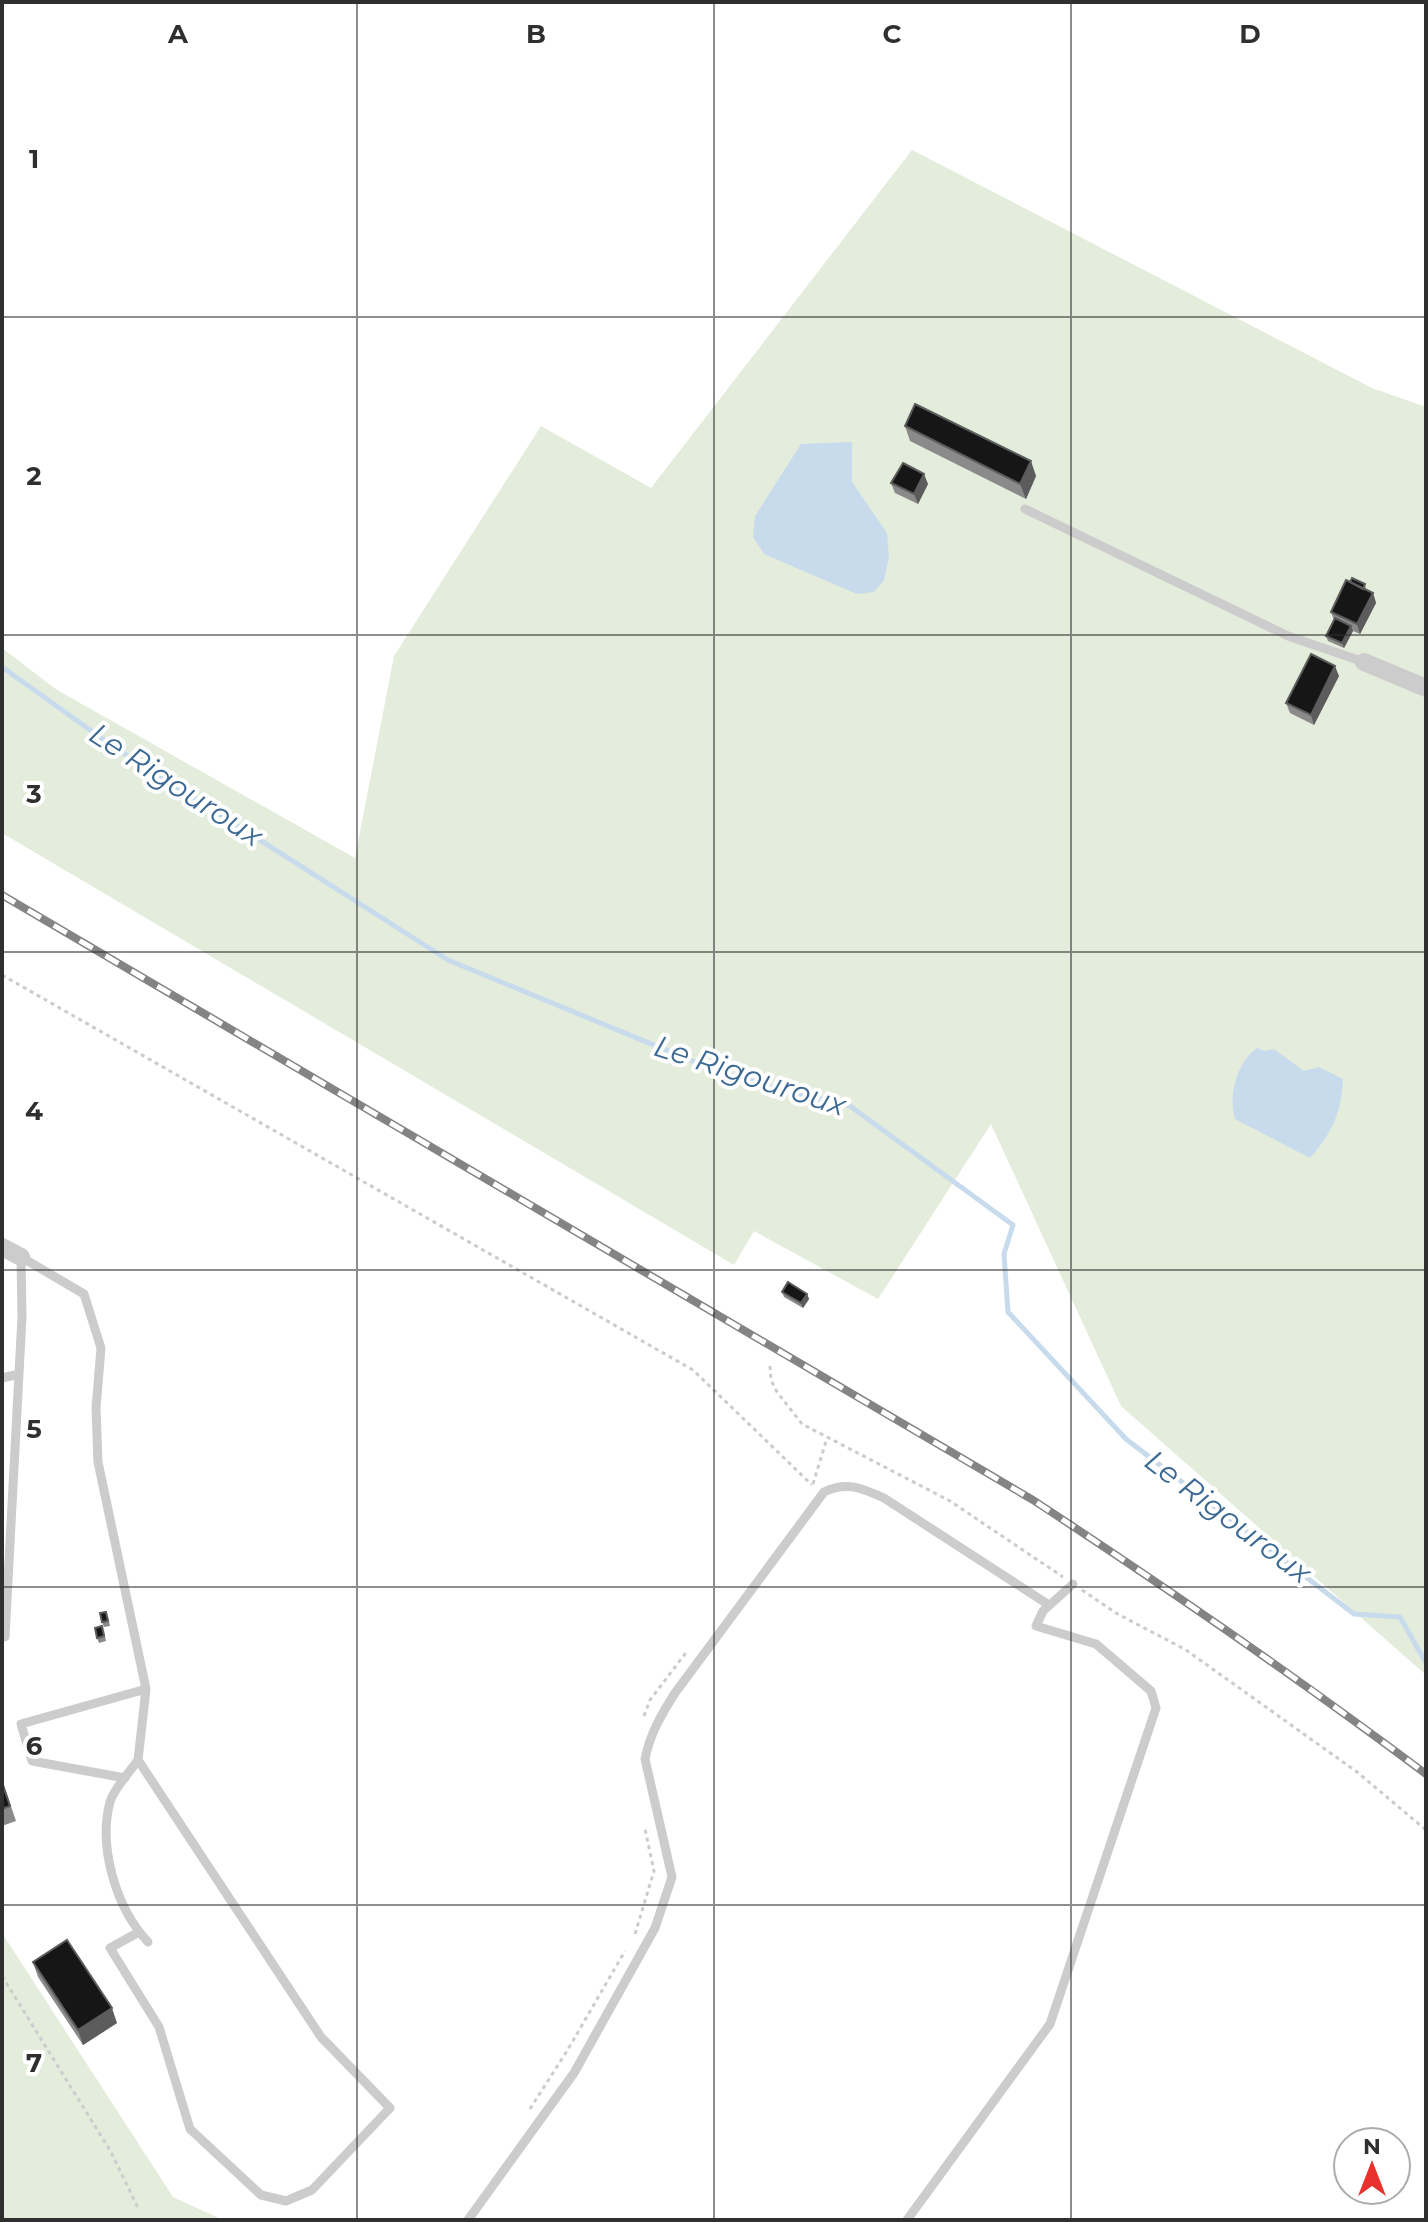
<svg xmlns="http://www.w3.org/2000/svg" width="1428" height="2222" font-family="Montserrat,sans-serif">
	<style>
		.green { fill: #e4ecdc }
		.water { fill: #c8dbed }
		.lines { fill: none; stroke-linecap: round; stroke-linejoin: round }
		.stream { stroke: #c8dbed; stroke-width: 5 }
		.path { stroke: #ccc; stroke-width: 3; stroke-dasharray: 4 4; stroke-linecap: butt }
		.lane { stroke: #ccc; stroke-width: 9 }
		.street { stroke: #ccc; stroke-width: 18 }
		.rail-casing { stroke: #848484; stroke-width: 8 }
		.rail { stroke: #fff; stroke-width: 5; stroke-dasharray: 15; stroke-linecap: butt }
		.wall { fill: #8a8a8a }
		.shaded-wall { fill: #5c5c5c }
		.building { fill: #161616; stroke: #5c5c5c; stroke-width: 2 }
		.grid { fill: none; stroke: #2f2f2f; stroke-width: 2; stroke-opacity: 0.55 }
		.labels { text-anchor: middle; stroke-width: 8; stroke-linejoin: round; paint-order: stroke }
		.water-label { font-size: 30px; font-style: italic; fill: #3b6993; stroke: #fff }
		.grid-label { font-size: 26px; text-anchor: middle; font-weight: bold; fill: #2f2f2f; stroke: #fff; stroke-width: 8; stroke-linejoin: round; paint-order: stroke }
	</style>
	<rect width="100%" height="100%" fill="#fff"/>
	<path class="green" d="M912 150 1372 388 1426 407V1675L1121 1406 991 1124 878 1299 754 1231 734 1265 2 833V648L57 690 355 858 394 656 541 426 651 488Z
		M2 1933 173 2197 223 2220H2Z"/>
	<path class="water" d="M852 442V482L887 533 889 557 884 580 874 592 857 594 764 554 753 537 755 516 801 444Z
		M1257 1048 1265 1051 1274 1049 1304 1071 1319 1067 1343 1079C1341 1113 1333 1132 1310 1158L1235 1119C1228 1095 1237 1062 1257 1048Z"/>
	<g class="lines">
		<path class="stream" d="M2 667 111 745 448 960 724 1074 850 1106 1013 1225 1004 1254 1008 1312 1126 1439 1354 1614 1400 1617 1426 1663"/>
		<path class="path" d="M2 975 693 1370 812 1485
			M770 1366 771 1380 777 1392 802 1424 950 1501 1063 1577
			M813 1484 827 1438
			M1082 1590 1116 1613 1186 1650 1357 1772 1426 1830
			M644 1716 650 1700 688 1650
			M635 1934 654 1871 645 1829
			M2 1976 111 2152 139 2210
			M530 2109 567 2051 625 1951"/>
		<path class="lane" d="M1025 509 1288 636 1364 662
			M21 1257 84 1294 101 1348 96 1408 98 1462 146 1689 138 1760 321 2037 390 2108 312 2190 286 2201 261 2195 190 2129 159 2027 110 1948 139 1932
			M2 1378 19 1374
			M5 1637 22 1317 21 1257
			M138 1760C130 1772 114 1788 110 1802 98 1847 116 1908 148 1942
			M125 1778 32 1761 21 1724 146 1689
			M468 2220 574 2073 655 1928 672 1877 645 1759C650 1734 661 1715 675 1693L824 1492C847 1481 862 1488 884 1498L1049 1605
			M907 2220 1050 2024 1156 1708 1151 1691 1096 1644 1036 1626 1043 1611 1073 1584"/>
		<path class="street" d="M1364 662 1426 688
			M2 1247 21 1257"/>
		<g class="rail-casing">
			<path id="rail" d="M2 895 1033 1500C1167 1588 1298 1678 1426 1774"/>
		</g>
		<use href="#rail" class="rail"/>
	</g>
	<path class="wall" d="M905 426 1036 476 1026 499 910 441Z
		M891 483 928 484 918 504 895 493Z
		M1350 582 1365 584 1366 590 1373 593 1376 603 1360 634 1353 631 1344 648 1328 641 1326 636 1334 620 1331 612Z
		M1339 676 1314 725 1290 713 1286 703Z
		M782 1292 807 1294 809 1299 803 1308 784 1297Z
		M108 1617 110 1626 104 1627 102 1622Z
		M104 1631 106 1641 99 1643 97 1638Z
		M2 1780 16 1821 2 1826Z
		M33 1962 117 2023 83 2045 38 1977Z"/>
	<path class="shaded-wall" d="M1031 461 1036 476 1026 499 1020 484Z
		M924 474 928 484 918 504 914 494Z
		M1373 593 1376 603 1360 634 1357 624Z
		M1351 626 1353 631 1344 648 1342 643Z
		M1335 666 1339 676 1314 725 1311 715Z
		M807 1294 809 1299 803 1308 801 1303Z
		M112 2008 117 2023 83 2045 78 2030Z"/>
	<path class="building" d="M915 404 1031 461 1020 484 905 426Z
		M903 463 924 474 914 494 891 483Z
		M1352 578 1365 584 1363 589 1350 582Z
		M1346 580 1373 593 1357 624 1331 612Z
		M1335 618 1351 626 1342 643 1326 636Z
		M1311 654 1335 666 1311 715 1286 703Z
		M788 1282 807 1294 801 1303 782 1292Z
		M106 1612 108 1621 102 1622 100 1613Z
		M102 1626 104 1636 97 1638 95 1628Z
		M2 1782 10 1806 2 1809Z
		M67 1940 112 2008 78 2030 33 1962Z"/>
	<path class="grid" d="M357 2V2220M714 2V2220M1071 2V2220M2 317H1426M2 635H1426M2 952H1426M2 1270H1426M2 1587H1426M2 1905H1426"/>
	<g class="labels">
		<g class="water-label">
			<text transform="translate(176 785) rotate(33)" y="10">Le Rigouroux</text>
			<text transform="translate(750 1076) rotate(18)" y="10">Le Rigouroux</text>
			<text transform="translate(1228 1517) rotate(37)" y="10">Le Rigouroux</text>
		</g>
	</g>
	<g class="grid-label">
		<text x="178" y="43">A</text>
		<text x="536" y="43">B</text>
		<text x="892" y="43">C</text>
		<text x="1250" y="43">D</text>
		<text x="34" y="168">1</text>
		<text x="34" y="485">2</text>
		<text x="34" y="803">3</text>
		<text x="34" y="1120">4</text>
		<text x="34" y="1438">5</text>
		<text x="34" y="1755">6</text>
		<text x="34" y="2072">7</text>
	</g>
	<rect width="1428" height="2222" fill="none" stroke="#2f2f2f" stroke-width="8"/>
	<g transform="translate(1372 2166)"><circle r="38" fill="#ffffff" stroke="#acacac" stroke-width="2"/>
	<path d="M0-6L14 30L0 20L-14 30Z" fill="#e9312d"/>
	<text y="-12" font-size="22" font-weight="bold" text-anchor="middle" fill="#2f2f2f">N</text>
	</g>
</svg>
